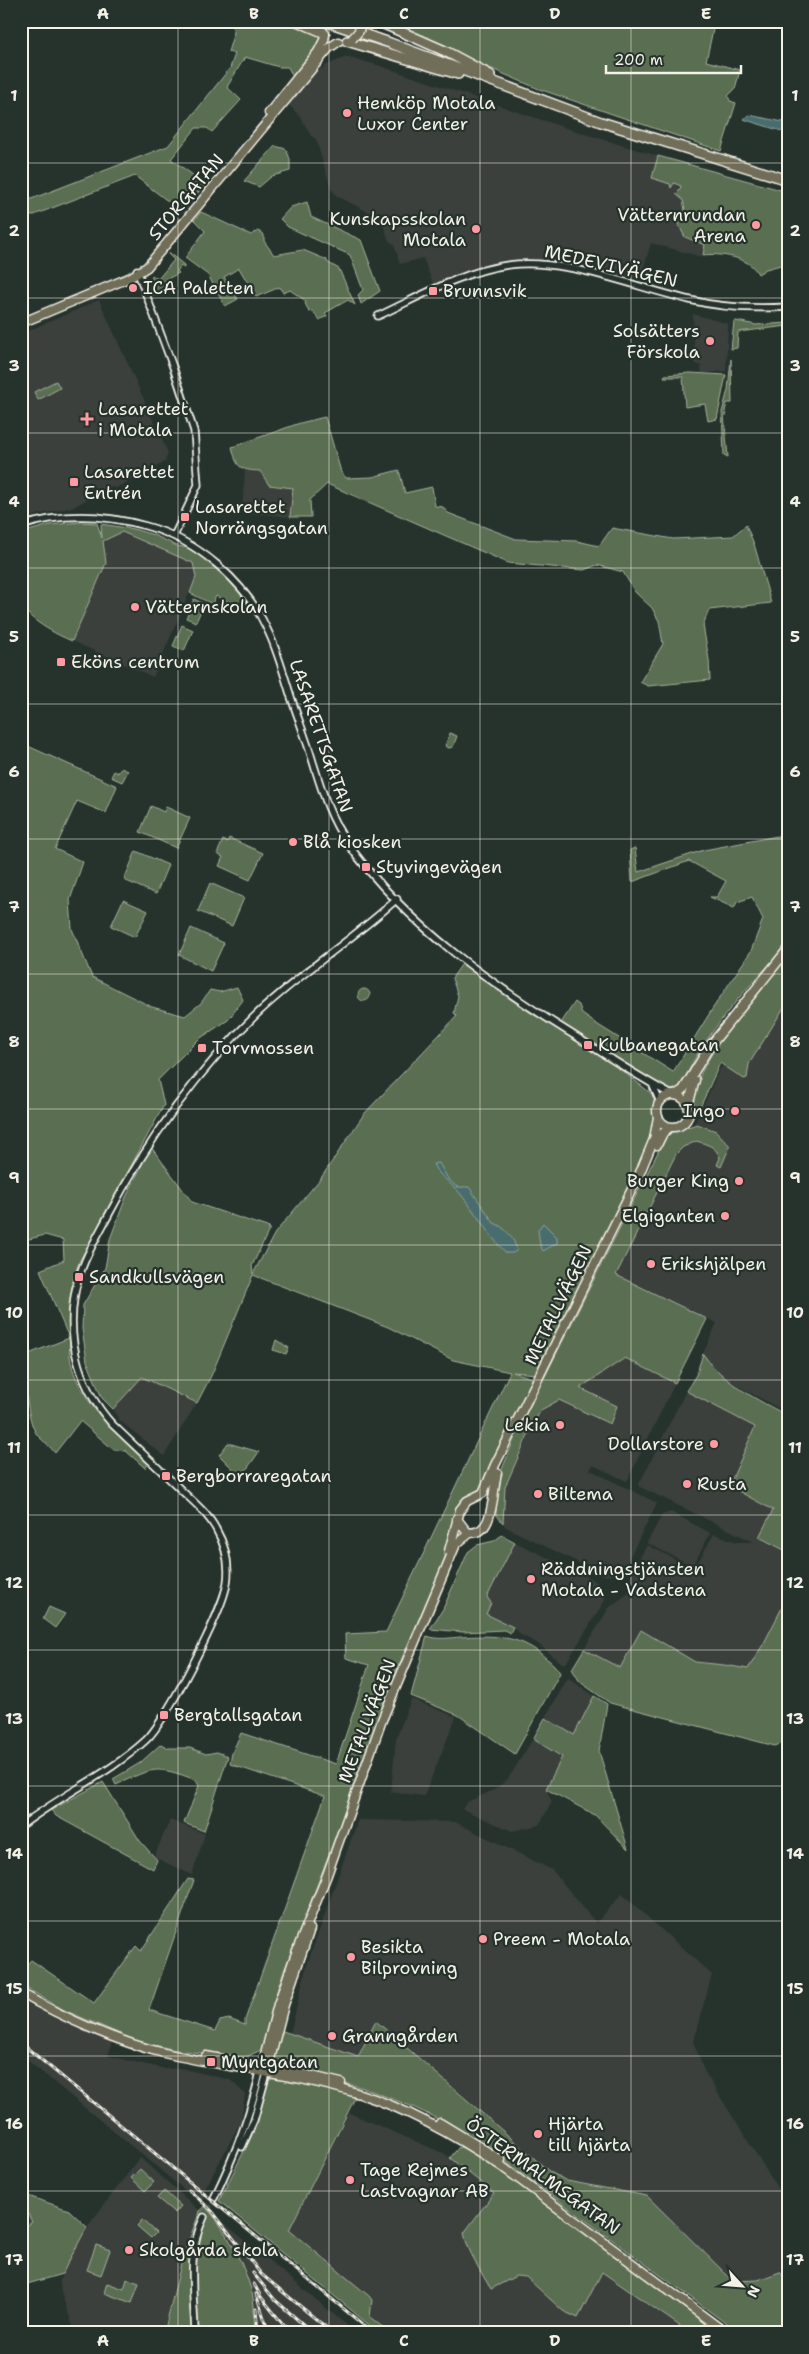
<svg xmlns="http://www.w3.org/2000/svg" width="809" height="2354" font-family="'Shantell Sans',sans-serif">
	<style>
		.built { fill: #3b413e }
		.green { fill: #5a6e51; stroke: #a7b09c }
		.water { fill: #496d6e; stroke: #8da29f }
		.lines { fill: none; stroke-linecap: round; stroke-linejoin: round }
		.stream { stroke: #8da29f; stroke-width: 1 }
		.minor-tunnel { stroke: #455049; stroke-width: 5.5; stroke-dasharray: 5.5 3; stroke-linecap: butt }
		.minor-casing { stroke: #f4f1e8; stroke-width: 9 }
		.major-casing { stroke: #f4f1e8; stroke-width: 11 }
		.highway-casing { stroke: #f4f1e8; stroke-width: 12 }
		.minor { stroke: #26332d; stroke-width: 5.5 }
		.major { stroke: #706e59; stroke-width: 8 }
		.highway { stroke: #706e59; stroke-width: 9 }
		.rail-casing { stroke: #f4f1e8; stroke-width: 3 }
		.rail { stroke: #26332d; stroke-width: 1; stroke-dasharray: 4; stroke-linecap: butt }
		.major-bridge-casing { stroke: #f4f1e8; stroke-width: 11; stroke-linecap: butt }
		.major-bridge { stroke: #706e59; stroke-width: 8 }
		.grid { fill: none; stroke: #f4f1e8; stroke-width: 1; stroke-opacity: 0.55 }
		.poi-dot { fill: #ff9aa2; stroke: #26332d; stroke-width: 2 }
		.labels { text-anchor: middle; stroke-width: 4.5; stroke-linejoin: round; paint-order: stroke }
		.poi-label { font-size: 18px; fill: #f4f1e8; stroke: #26332d; text-anchor: start }
		.street-label { font-size: 18px; fill: #f4f1e8; stroke: #26332d }
		.neatline { fill: none; stroke: #f4f1e8; stroke-width: 2 }
		.grid-label { font-size: 16px; text-anchor: middle; font-weight: bold; fill: #f4f1e8 }
	</style>
	<rect width="100%" height="100%" fill="#26332d"/>
	<filter id="ink" filterUnits="userSpaceOnUse"><feTurbulence type="fractalNoise" baseFrequency=".02" numOctaves="2"/><feDisplacementMap in="SourceGraphic" scale="10" xChannelSelector="R" yChannelSelector="G"/><feConvolveMatrix kernelMatrix="1 2 1 2 8 2 1 2 1" color-interpolation-filters="sRGB"/></filter>
	<g filter="url(#ink)">
		<path class="built" d="M347 57 377 65 575 131 710 172 719 182 702 257 651 243 640 279 577 264 539 261 493 264 434 286 423 258 400 264 394 244 389 241 385 229 379 220 372 214 337 196 331 189 316 139 311 136 302 119 289 105 314 73 327 65Z
			M99 300 168 453 165 462 114 489 112 486 73 507 36 515 24 519 21 514V400L27 393 21 380V334Z
			M693 314 728 324 726 371 702 373 701 366 695 363Z
			M245 470 260 471 270 485 293 488 290 517 242 512Z
			M122 532 193 563 196 577 153 677 72 641 106 563 103 541Z
			M788 985V1413L738 1386 714 1369 703 1354 717 1323 616 1275 669 1166 700 1114 719 1070Z
			M625 1358 675 1383 627 1481 593 1465 590 1470 657 1503 623 1570 617 1574 606 1576 506 1527 503 1523 502 1504 505 1487 541 1410 580 1388Z
			M142 1377 197 1403 164 1456 119 1420 113 1409Z
			M686 1391 755 1427 729 1486 773 1510 759 1537 788 1552V1596L764 1643 748 1669 724 1665 695 1662 641 1630 620 1668 584 1649 609 1608 628 1593 631 1574 647 1545 694 1569 714 1534 737 1542H754L638 1486Z
			M671 1512 710 1533 693 1566 647 1543 662 1515Z
			M515 1542 590 1578 600 1585 605 1593V1600L566 1663H562L537 1643 521 1635 513 1627 486 1614 491 1603 487 1597Z
			M568 1678 594 1696 574 1735 545 1718Z
			M411 1699 456 1717 424 1796 391 1792 396 1739Z
			M533 1739 562 1757 546 1789 552 1802 539 1825 512 1831 462 1809 467 1802 494 1790 508 1779Z
			M170 1820 205 1834 192 1875 154 1857Z
			M358 1820 455 1822 552 1870 596 1923 622 1894 712 1975 693 2041 704 2071 788 2205V2263L780 2272 758 2280 733 2281 647 2196 567 2181 550 2172 377 2021 358 2057 290 2034 307 1965Z
			M21 1997 63 2019 112 2041 108 2056 165 2069 180 2068 230 2080 245 2094 241 2121 204 2191V2206L21 2055Z
			M349 2113 445 2154 494 2193 466 2245 475 2257 491 2289 516 2276 526 2277 563 2311 602 2272 690 2333H390L370 2317 372 2301 289 2230Z
			M140 2158 200 2211 183 2256 163 2333H94L73 2327 61 2292 60 2281 64 2268 87 2227Z
			M21 2200 32 2223 21 2230Z
			M212 2213 356 2333H255L253 2298 235 2250Z"/>
		<path class="green" d="M231 21H318L314 29 321 34 322 39 294 79 288 67H279L245 57 227 87 241 100 212 132 207 128H196L171 159 205 184 182 212 135 176 21 220V203L168 146 230 68 235 54 228 52 234 32Z
			M383 21H715L706 61 740 70 735 89 728 96 730 101 736 103 721 151 539 89 431 43C426 34 418 35 410 33 401 31 391 25 383 21Z
			M275 146 286 149 290 159V171L272 176 259 187 244 181Z
			M658 156 788 192V263L766 269 758 274C750 257 720 253 703 255L705 245 685 237 676 220 685 210 683 200 676 194 680 190 681 186 674 183 671 188 670 184 652 178Z
			M307 202 311 217 361 240 380 291 361 304 358 295 363 290 350 255 288 227 280 219 291 207Z
			M201 212 251 235 258 231 264 235V241L274 255 303 250 327 260V262L339 269 355 305 348 300 325 313 327 316 319 320 313 311 309 312 305 303 306 301 290 290 283 293 280 287 256 297 239 268 224 277 238 299 225 306 208 275 185 258 205 231 194 220Z
			M169 253 184 265V268L181 266 177 271 179 273 165 280 167 288 153 295 151 287 152 275 158 279 174 260 168 254Z
			M736 321 756 325 788 323V326L738 332 737 348 731 349 734 322Z
			M731 359 732 403H727L725 411 727 415H724L728 457 724 455 722 412 728 390Z
			M690 373 726 375 717 419 708 421 705 404 685 407 683 377H664L665 375Z
			M56 381 60 388 38 400 34 392Z
			M325 417 341 472 346 478 372 477 399 470 405 493 432 487 435 506 443 507 448 513 516 539 577 541 599 546 612 528 673 539 733 536 746 525 754 544 771 603 709 610 703 625 709 660 710 680 648 686 640 682 663 644 659 621 652 608 635 592 623 572 597 565 584 570 508 563 327 484 310 500 311 517H290L293 488 269 485 260 471C238 470 237 467 232 447L300 423Z
			M80 522 97 523 102 538 101 524 133 529 154 535 177 546 188 548 211 564 240 591 250 608V613L216 596 212 604 190 593 196 577 193 563 122 532 103 541 106 563 72 641C57 635 26 619 21 603 18 592 21 575 21 563L26 559 21 550V533L50 525Z
			M194 599 204 604 196 622 186 618Z
			M182 625 193 630 184 651 173 646Z
			M450 733 457 736 453 747 449 748 445 746Z
			M21 743 117 786 106 813 77 801 55 849 83 862 70 900 72 929 92 977 152 1007 185 1016 201 1003 210 990 220 992 237 987 243 1000 228 1020 199 1039 158 1080 164 1105 79 1262C70 1286 69 1305 69 1330 70 1339 69 1348 70 1357 76 1398 119 1438 149 1464L145 1468 126 1451 114 1450 80 1421 55 1453C50 1446 44 1442 38 1436 25 1420 25 1375 26 1355L69 1338 40 1270 64 1260 63 1240 45 1235 21 1241Z
			M121 768 128 771 122 782 111 777 114 771 118 773Z
			M151 806 164 812 166 807 190 818 176 848 140 832Z
			M788 834V946C753 980 719 1018 694 1060 689 1069 686 1079 680 1088L671 1090 665 1089 598 1052 652 1094C661 1117 649 1142 641 1164L537 1374 513 1372 535 1379 480 1492 466 1499 439 1574 392 1681 328 1857 279 1984 263 2049 244 2058 176 2050 137 2041 66 2011 21 1985V1971L31 1960 94 2003 136 1946 141 1951 188 1879 194 1880 149 2010 215 2031 220 2021 229 2019 245 2025V2020L325 1796 230 1764 232 1753 241 1733 336 1764 369 1665 346 1658 345 1634 386 1632 510 1372 453 1360 388 1327 253 1275 211 1376 197 1403 142 1377 113 1409 102 1398 87 1361 82 1329 83 1305 105 1268 110 1239 126 1197 151 1147 192 1202 270 1228 252 1266 253 1274 275 1233 321 1178 364 1114 457 1016 454 1013 458 996 452 978 464 961 559 1026 575 1002 579 1005 582 1014 595 1023 673 1072 713 1008 751 951 763 919 752 897 737 902 734 908 710 897H717L726 881 689 861 632 882 630 850 635 848 638 872 704 850Z
			M229 838 263 853 250 880 219 866 223 857 217 854 223 840 227 842Z
			M136 851 168 865 156 894 124 880Z
			M210 883 244 898 232 926 198 911Z
			M123 900 148 911 135 937 111 926Z
			M191 928 224 943 211 971 179 955Z
			M788 953V1001L749 1064 747 1078 744 1079 720 1063 698 1112 695 1111C677 1082 768 978 788 953Z
			M358 995a6 6 0 1 1 12 0a6 6 0 1 1-12 0Z
			M697 1124 716 1131 730 1146 721 1167 717 1165 720 1158C716 1146 708 1145 697 1141L683 1147 676 1154 616 1275 707 1319 675 1383 625 1358 580 1388 617 1406 610 1424 559 1400 541 1410 532 1426 505 1487 503 1523 496 1515 498 1479 518 1430 667 1134Z
			M276 1340 289 1348 286 1354 273 1350Z
			M703 1354C725 1384 756 1399 788 1416V1552L759 1537 773 1510 729 1486 755 1427 686 1391 696 1375Z
			M228 1443 259 1452 241 1477 219 1455Z
			M502 1535 515 1542 487 1597 491 1603 486 1614 513 1627 510 1633 504 1630 463 1632 430 1629 443 1609 468 1552 477 1545 494 1541Z
			M788 1596V1741L775 1746 610 1703 580 1682 572 1669 584 1649 620 1668 641 1630 695 1662 724 1665 748 1669 764 1643Z
			M49 1607 65 1614 55 1628 43 1619Z
			M427 1636C438 1640 449 1638 461 1637 490 1635 518 1635 541 1654 548 1660 556 1665 560 1673L515 1754 458 1715 411 1696Z
			M594 1696 607 1704 599 1751 628 1849 595 1815 546 1789 562 1757 533 1739 545 1718 574 1735Z
			M161 1744 168 1748H190L206 1754 217 1752 228 1756 204 1831 184 1823 199 1786 196 1780C156 1765 154 1767 116 1785L113 1779 140 1763Z
			M103 1782 140 1841 157 1860 153 1869 56 1816 51 1810Z
			M376 2021 550 2172 567 2181 647 2196 733 2281 758 2280 780 2272 788 2282V2333H739L508 2163 442 2121 413 2107 364 2088 280 2067C269 2060 278 2041 280 2030L358 2057Z
			M273 2078 356 2096 289 2230 369 2296 372 2300 370 2317 390 2333H379L219 2201 254 2131 267 2082Z
			M459 2147 471 2150 498 2168 720 2333H690L602 2272 578 2318 563 2311 526 2277 516 2276 491 2289C482 2274 467 2250 464 2233L494 2193 450 2158Z
			M140 2169 154 2182 145 2191 131 2178Z
			M21 2188 28 2196 69 2210 87 2227 62 2274 27 2284 21 2263V2230L32 2222 21 2200Z
			M164 2191 181 2206 175 2213 157 2198Z
			M204 2206C224 2224 248 2271 253 2298 255 2309 254 2321 255 2333H164L183 2256 200 2211Z
			M142 2220 156 2233 151 2238 137 2226Z
			M96 2245 110 2250 101 2275 87 2270Z
			M127 2279 139 2283 132 2303 104 2293 107 2283 124 2289Z"/>
		<path class="water" d="M749 115 788 123V133L746 120 744 119Z
			M439 1163 448 1179 457 1187H469L494 1223C505 1227 514 1238 517 1250L513 1253H506C487 1234 475 1210 457 1190 449 1182 438 1175 433 1164Z
			M543 1223 557 1237V1243L543 1251 540 1245 538 1230Z"/>
		<g class="lines">
			<path class="stream" d="M786 21 788 22"/>
			<path class="minor-tunnel" d="M204 2217 214 2198"/>
			<g class="minor-casing">
				<path id="minor" d="M137 270 173 367 194 431 198 485 174 536
					M378 316C419 297 463 271 508 265 564 257 634 287 690 300 722 308 755 309 788 307
					M21 526C63 512 104 514 146 526 197 540 245 581 267 629 278 651 284 676 292 700 299 721 307 741 313 762 322 791 330 819 348 844 408 927 494 986 580 1039 610 1058 640 1078 672 1095
					M653 1086 660 1102
					M21 1826C61 1795 109 1774 146 1740 166 1721 223 1611 227 1583 230 1564 225 1545 216 1529 207 1512 191 1500 178 1487 156 1466 134 1445 112 1424 81 1389 67 1345 74 1298 78 1269 93 1244 107 1218 147 1141 196 1072 259 1012 303 971 353 939 397 899
					M242 2147 254 2120 267 2073
					M214 2198C234 2157 250 2117 260 2072
					M195 2333C194 2293 186 2254 204 2217"/>
			</g>
			<g class="major-casing">
				<path id="major" d="M269 113 318 52 324 40 325 34
					M21 323 131 277 147 267 329 48 338 42
					M675 1095 683 1090 710 1046 788 949
					M657 1111a16 16 0 1 1 32 0a16 16 0 1 1-32 0Z
					M688 1106 695 1080
					M657 1145 663 1133 670 1127
					M457 1519 467 1532C495 1539 492 1491 497 1473
					M449 1551 460 1510 467 1501 483 1493 495 1465 639 1175 654 1139 658 1117
					M21 1993C62 2017 117 2042 164 2053 229 2068 296 2074 360 2094 411 2110 459 2138 504 2168L726 2333
					M206 2056 303 2074 341 2083
					M261 2070 278 2004 297 1950 327 1875 382 1720 456 1544 470 1533
					M267 2071 284 2005 310 1929
					M440 2123 501 2160"/>
			</g>
			<g class="highway-casing">
				<path id="highway" d="M297 21 323 32
					M325 21 390 43 601 122 788 180
					M377 21 445 51 490 75
					M347 41 458 74"/>
			</g>
			<use href="#minor" class="minor"/>
			<use href="#major" class="major"/>
			<use href="#highway" class="highway"/>
			<g class="rail-casing">
				<path id="rail" d="M21 2043 373 2333
					M189 2190 212 2211 261 2274 333 2333
					M253 2273 275 2300 313 2333
					M254 2284 261 2297 290 2333
					M256 2294 269 2333
					M256 2309 258 2333"/>
			</g>
			<use href="#rail" class="rail"/>
			<g class="major-bridge-casing">
				<path id="major-bridge" d="M352 39 359 31 361 21"/>
			</g>
			<use href="#major-bridge" class="major-bridge"/>
		</g>
	</g>
	<path class="grid" d="M178 21V2333M329 21V2333M480 21V2333M631 21V2333M21 163H788M21 298H788M21 433H788M21 568H788M21 704H788M21 839H788M21 974H788M21 1109H788M21 1245H788M21 1380H788M21 1515H788M21 1650H788M21 1786H788M21 1921H788M21 2056H788M21 2191H788"/>
	<g class="poi-dot">
		<circle cx="347" cy="113" r="5"/>
		<circle cx="756" cy="225" r="5"/>
		<circle cx="476" cy="229" r="5"/>
		<circle cx="133" cy="288" r="5"/>
		<rect x="428" y="286" width="10" height="10" rx="2.5"/>
		<circle cx="710" cy="341" r="5"/>
		<path d="M84.5 411.5h5v5h5v5h-5v5h-5v-5h-5v-5h5z"/>
		<rect x="69" y="477" width="10" height="10" rx="2.5"/>
		<rect x="180" y="512" width="10" height="10" rx="2.5"/>
		<circle cx="135" cy="607" r="5"/>
		<rect x="56" y="657" width="10" height="10" rx="2.5"/>
		<circle cx="293" cy="842" r="5"/>
		<rect x="361" y="862" width="10" height="10" rx="2.5"/>
		<rect x="583" y="1040" width="10" height="10" rx="2.5"/>
		<rect x="197" y="1043" width="10" height="10" rx="2.5"/>
		<circle cx="735" cy="1111" r="5"/>
		<circle cx="739" cy="1181" r="5"/>
		<circle cx="725" cy="1216" r="5"/>
		<circle cx="651" cy="1264" r="5"/>
		<rect x="74" y="1272" width="10" height="10" rx="2.5"/>
		<circle cx="560" cy="1425" r="5"/>
		<circle cx="714" cy="1444" r="5"/>
		<rect x="161" y="1471" width="10" height="10" rx="2.5"/>
		<circle cx="687" cy="1484" r="5"/>
		<circle cx="538" cy="1494" r="5"/>
		<circle cx="531" cy="1579" r="5"/>
		<rect x="159" y="1710" width="10" height="10" rx="2.5"/>
		<circle cx="483" cy="1939" r="5"/>
		<circle cx="351" cy="1957" r="5"/>
		<circle cx="332" cy="2036" r="5"/>
		<rect x="206" y="2057" width="10" height="10" rx="2.5"/>
		<circle cx="538" cy="2134" r="5"/>
		<circle cx="350" cy="2180" r="5"/>
		<circle cx="129" cy="2250" r="5"/>
	</g>
	<g class="labels">
		<g class="poi-label">
			<text x="357" y="109">Hemköp Motala<tspan x="357" dy="21">Luxor Center</tspan></text>
			<text x="746" y="221" text-anchor="end">Vätternrundan<tspan x="746" dy="21">Arena</tspan></text>
			<text x="466" y="225" text-anchor="end">Kunskapsskolan<tspan x="466" dy="21">Motala</tspan></text>
			<text x="143" y="294">ICA Paletten</text>
			<text x="443" y="297">Brunnsvik</text>
			<text x="700" y="337" text-anchor="end">Solsätters<tspan x="700" dy="21">Förskola</tspan></text>
			<text x="98" y="415">Lasarettet<tspan x="98" dy="21">i Motala</tspan></text>
			<text x="84" y="478">Lasarettet<tspan x="84" dy="21">Entrén</tspan></text>
			<text x="195" y="513">Lasarettet<tspan x="195" dy="21">Norrängsgatan</tspan></text>
			<text x="145" y="613">Vätternskolan</text>
			<text x="71" y="668">Eköns centrum</text>
			<text x="303" y="848">Blå kiosken</text>
			<text x="376" y="873">Styvingevägen</text>
			<text x="598" y="1051">Kulbanegatan</text>
			<text x="212" y="1054">Torvmossen</text>
			<text x="725" y="1117" text-anchor="end">Ingo</text>
			<text x="729" y="1187" text-anchor="end">Burger King</text>
			<text x="715" y="1222" text-anchor="end">Elgiganten</text>
			<text x="661" y="1270">Erikshjälpen</text>
			<text x="89" y="1283">Sandkullsvägen</text>
			<text x="550" y="1431" text-anchor="end">Lekia</text>
			<text x="704" y="1450" text-anchor="end">Dollarstore</text>
			<text x="176" y="1482">Bergborraregatan</text>
			<text x="697" y="1490">Rusta</text>
			<text x="548" y="1500">Biltema</text>
			<text x="541" y="1575">Räddningstjänsten<tspan x="541" dy="21">Motala - Vadstena</tspan></text>
			<text x="174" y="1721">Bergtallsgatan</text>
			<text x="493" y="1945">Preem - Motala</text>
			<text x="361" y="1953">Besikta<tspan x="361" dy="21">Bilprovning</tspan></text>
			<text x="342" y="2042">Granngården</text>
			<text x="221" y="2068">Myntgatan</text>
			<text x="548" y="2130">Hjärta<tspan x="548" dy="21">till hjärta</tspan></text>
			<text x="360" y="2176">Tage Rejmes<tspan x="360" dy="21">Lastvagnar AB</tspan></text>
			<text x="139" y="2256">Skolgårda skola</text>
		</g>
		<g class="street-label">
			<text transform="translate(186 197) rotate(-50)" y="6">STORGATAN</text>
			<text transform="translate(611 266) rotate(13)" y="6">MEDEVIVÄGEN</text>
			<text transform="translate(321 736) rotate(71)" y="6">LASARETTSGATAN</text>
			<text transform="translate(558 1305) rotate(-64)" y="6">METALLVÄGEN</text>
			<text transform="translate(367 1721) rotate(-69)" y="6">METALLVÄGEN</text>
			<text transform="translate(543 2176) rotate(36)" y="6">ÖSTERMALMSGATAN</text>
		</g>
	</g>
	<rect width="809" height="2354" fill="none" stroke="#26332d" stroke-width="55"/>
	<g transform="translate(742 2286) rotate(116)" stroke="#26332d" stroke-width="4" paint-order="stroke">
	<path d="M0-4L9 19L0 12L-9 19Z" fill="#f4f1e8"/>
	<text y="-8" font-size="14" font-weight="bold" text-anchor="middle" fill="#f4f1e8">N</text>
	</g>
	<path d="M606 65v8h135v-8" fill="none" stroke="#f4f1e8" stroke-width="2.5"/>
	<text x="614" y="65" font-size="15" fill="#f4f1e8" stroke="#26332d" stroke-width="4" paint-order="stroke">200 m</text>
	<rect x="28" y="28" width="754" height="2298" class="neatline"/>
	<g class="grid-label">
		<text x="103" y="19">A</text>
		<text x="254" y="19">B</text>
		<text x="404" y="19">C</text>
		<text x="555" y="19">D</text>
		<text x="706" y="19">E</text>
		<text x="14" y="101">1</text>
		<text x="795" y="101">1</text>
		<text x="14" y="236">2</text>
		<text x="795" y="236">2</text>
		<text x="14" y="371">3</text>
		<text x="795" y="371">3</text>
		<text x="14" y="507">4</text>
		<text x="795" y="507">4</text>
		<text x="14" y="642">5</text>
		<text x="795" y="642">5</text>
		<text x="14" y="777">6</text>
		<text x="795" y="777">6</text>
		<text x="14" y="912">7</text>
		<text x="795" y="912">7</text>
		<text x="14" y="1047">8</text>
		<text x="795" y="1047">8</text>
		<text x="14" y="1183">9</text>
		<text x="795" y="1183">9</text>
		<text x="14" y="1318">10</text>
		<text x="795" y="1318">10</text>
		<text x="14" y="1453">11</text>
		<text x="795" y="1453">11</text>
		<text x="14" y="1588">12</text>
		<text x="795" y="1588">12</text>
		<text x="14" y="1724">13</text>
		<text x="795" y="1724">13</text>
		<text x="14" y="1859">14</text>
		<text x="795" y="1859">14</text>
		<text x="14" y="1994">15</text>
		<text x="795" y="1994">15</text>
		<text x="14" y="2129">16</text>
		<text x="795" y="2129">16</text>
		<text x="14" y="2265">17</text>
		<text x="795" y="2265">17</text>
		<text x="103" y="2346">A</text>
		<text x="254" y="2346">B</text>
		<text x="404" y="2346">C</text>
		<text x="555" y="2346">D</text>
		<text x="706" y="2346">E</text>
	</g>
</svg>
